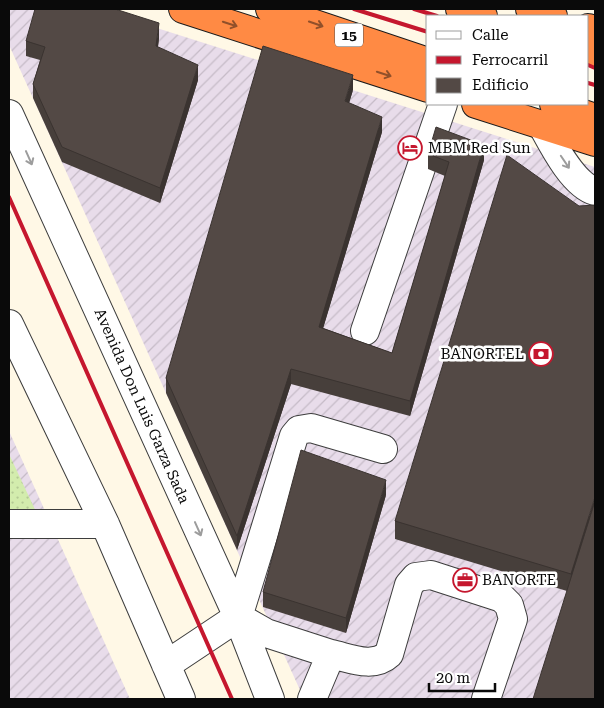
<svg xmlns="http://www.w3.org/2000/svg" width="604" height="708" font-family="'Roboto Serif',serif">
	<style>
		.industrial { fill: url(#industrial-furrows) }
		.grass { fill: url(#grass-dots) }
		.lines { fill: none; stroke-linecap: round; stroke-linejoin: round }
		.minor-casing { stroke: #3d3d3d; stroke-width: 30 }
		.highway-casing { stroke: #1b1b1b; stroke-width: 30 }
		.minor { stroke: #fff; stroke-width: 28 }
		.highway { stroke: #ff8a44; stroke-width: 28 }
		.rail { stroke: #c5172e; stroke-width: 4 }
		.wall { fill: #473f3b }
		.shaded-wall { fill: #3a3330 }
		.building { fill: #534945; stroke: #3a3330 }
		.oneway { stroke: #91502a }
		.oneway2 { stroke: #9d9d9d }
		.labels { text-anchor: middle; stroke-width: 5; stroke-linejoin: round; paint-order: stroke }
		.shield { fill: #fff; stroke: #545454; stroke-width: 1 }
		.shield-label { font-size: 14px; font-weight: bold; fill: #0a0a0a }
		.poi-label { font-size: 15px; fill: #0a0a0a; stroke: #fff; text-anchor: start }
		.street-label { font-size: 15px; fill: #0a0a0a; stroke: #fff }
	</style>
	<defs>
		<pattern id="industrial-furrows" width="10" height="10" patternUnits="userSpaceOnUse" patternTransform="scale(1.25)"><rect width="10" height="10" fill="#e8dcea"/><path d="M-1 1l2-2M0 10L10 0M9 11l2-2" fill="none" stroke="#c6bbc7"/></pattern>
		<pattern id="grass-dots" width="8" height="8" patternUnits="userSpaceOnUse" patternTransform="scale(1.25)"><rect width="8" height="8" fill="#d3ecad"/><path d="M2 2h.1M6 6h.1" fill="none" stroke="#b4c994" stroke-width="1.8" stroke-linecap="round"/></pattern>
	</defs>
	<rect width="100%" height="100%" fill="#fff8e6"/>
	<path class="industrial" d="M9 9H97L595 167V699H304L9 45Z
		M9 431 130 699H9Z"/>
	<path class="grass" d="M9 454 46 533 9 532Z"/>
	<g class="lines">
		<g class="minor-casing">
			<path id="minor" d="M9 114 238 617 270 699
				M542 125C553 145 573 185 595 191
				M9 324 105 524 181 699
				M365 331 443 104
				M9 524H105
				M238 617 266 633 331 654 312 699
				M331 654C350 658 373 669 389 654L409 585 416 577 431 575 502 598 509 605 513 619 486 699
				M166 665 238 617 294 436 299 430 311 428 383 449"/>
		</g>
		<g class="highway-casing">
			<path id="highway" d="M183 9 428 88
				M270 9 428 62
				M460 9 483 16
				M530 9 553 16
				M588 28 595 30
				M588 50 595 53
				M476 104 595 142
				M554 104 595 118"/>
		</g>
		<use href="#minor" class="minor"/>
		<use href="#highway" class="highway"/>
		<path class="rail" d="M354 9 428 32
			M414 9 437 16
			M588 65 595 68
			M588 83 595 85
			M9 197 232 699"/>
	</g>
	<path class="wall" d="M159 38 158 47 198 80 160 203 62 162 33 98V84L40 60 26 56V41Z
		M353 90 349 103 382 132 323 328 392 353 445 176 428 169V154L484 160 410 416 291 384 237 550 166 393V378Z
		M579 206 595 699 567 591 395 539V521Z
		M386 495 346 633 263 607V592Z"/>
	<path class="shaded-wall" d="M159 23V38L156 61V46Z
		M198 65V80L160 203V188Z
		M353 75V90L345 116V101Z
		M382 117V132L319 342V327Z
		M484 145V160L410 416V401Z
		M291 369V384L237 550V536Z
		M386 480V495L346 633V618Z
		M595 497V516L571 593V574Z"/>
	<path class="building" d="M35 9H115L159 23 156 46 198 65 160 188 62 147 33 84 45 47 26 41Z
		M263 46 353 75 345 101 382 117 319 327 392 353 449 162 428 154 436 127 484 145 410 401 291 369 237 536 166 378Z
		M507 155 579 206 595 205V497L571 574 395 521Z
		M301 450 386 480 346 618 263 592Z
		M595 501V699H533Z"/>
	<defs><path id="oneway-shaft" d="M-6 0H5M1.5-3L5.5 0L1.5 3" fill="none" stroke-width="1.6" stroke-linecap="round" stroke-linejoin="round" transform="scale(1.25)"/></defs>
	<g class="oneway">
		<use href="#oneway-shaft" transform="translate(230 24) rotate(18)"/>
		<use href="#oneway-shaft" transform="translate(316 24) rotate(19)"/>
		<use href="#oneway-shaft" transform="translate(384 74) rotate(18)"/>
	</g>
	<g class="oneway2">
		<use href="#oneway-shaft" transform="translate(29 158) rotate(66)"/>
		<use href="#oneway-shaft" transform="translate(565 162) rotate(56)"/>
		<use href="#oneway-shaft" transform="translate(198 529) rotate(66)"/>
	</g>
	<defs>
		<g id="hotel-ring" transform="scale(1.25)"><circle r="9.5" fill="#fff" stroke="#c5172e" stroke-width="1.5"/><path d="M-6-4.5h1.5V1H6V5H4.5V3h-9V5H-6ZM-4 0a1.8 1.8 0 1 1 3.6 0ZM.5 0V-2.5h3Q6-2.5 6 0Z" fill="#c5172e"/></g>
		<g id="bank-ring" transform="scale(1.25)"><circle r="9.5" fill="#fff" stroke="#c5172e" stroke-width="1.5"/><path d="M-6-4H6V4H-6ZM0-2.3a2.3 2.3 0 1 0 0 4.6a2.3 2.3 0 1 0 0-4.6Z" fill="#c5172e"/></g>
		<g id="office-ring" transform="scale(1.25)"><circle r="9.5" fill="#fff" stroke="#c5172e" stroke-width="1.5"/><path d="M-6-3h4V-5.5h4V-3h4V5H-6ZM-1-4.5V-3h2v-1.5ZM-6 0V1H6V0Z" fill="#c5172e"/></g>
	</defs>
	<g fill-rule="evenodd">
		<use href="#hotel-ring" x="410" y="148"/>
		<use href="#bank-ring" x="541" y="354"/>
		<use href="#office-ring" x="465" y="580"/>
	</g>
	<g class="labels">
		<rect class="shield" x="335" y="23.5" width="28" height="23" rx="4"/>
		<g class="shield-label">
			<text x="349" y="40">15</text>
		</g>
		<g class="poi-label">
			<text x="428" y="153">MBM Red Sun</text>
			<text x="524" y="359" text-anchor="end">BANORTEL</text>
			<text x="482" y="585">BANORTE</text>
		</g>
		<g class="street-label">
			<text transform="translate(142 406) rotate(66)" y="5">Avenida Don Luis Garza Sada</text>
		</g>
	</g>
	<rect width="604" height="708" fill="none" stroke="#0a0a0a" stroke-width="20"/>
	<rect x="426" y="15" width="162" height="90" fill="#ffffff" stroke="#9d9d9d"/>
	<rect x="436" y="31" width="25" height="8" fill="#ffffff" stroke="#9d9d9d"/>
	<text x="472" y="40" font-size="15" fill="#0a0a0a">Calle</text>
	<rect x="436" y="56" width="25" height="8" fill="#c5172e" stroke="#9d9d9d"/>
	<text x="472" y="65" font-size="15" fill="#0a0a0a">Ferrocarril</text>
	<rect x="436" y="78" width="25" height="15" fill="#534945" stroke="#9d9d9d"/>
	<text x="472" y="90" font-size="15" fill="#0a0a0a">Edificio</text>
	<path d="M429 683v8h66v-8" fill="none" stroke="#0a0a0a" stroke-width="2.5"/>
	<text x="436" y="683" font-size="15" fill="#0a0a0a" stroke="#ffffff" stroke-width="4" paint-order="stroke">20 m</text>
</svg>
